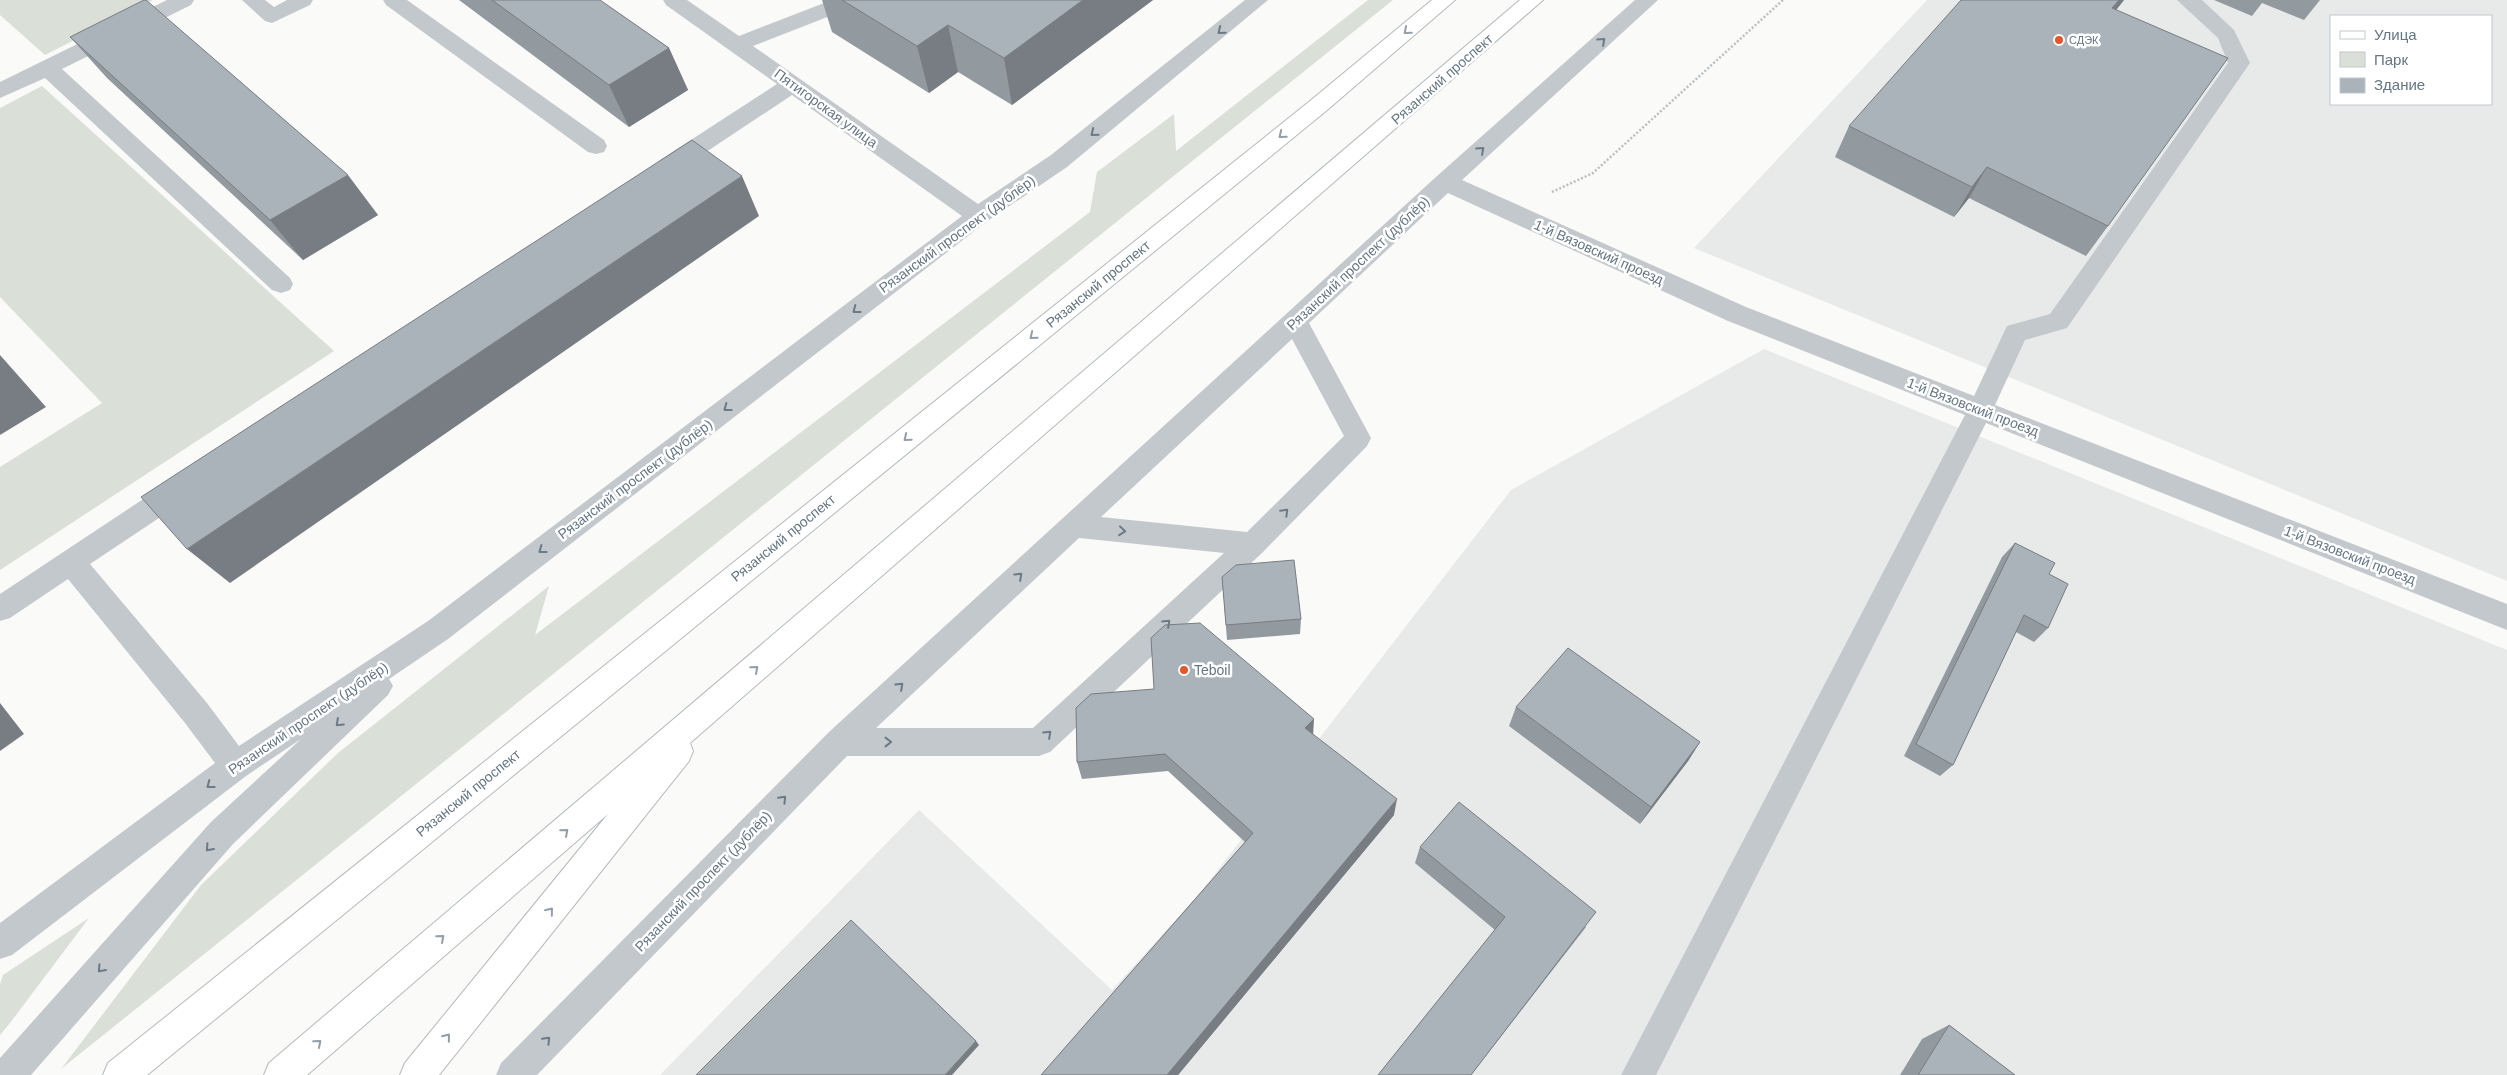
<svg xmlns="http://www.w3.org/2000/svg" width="2507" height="1075" font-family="Helvetica,sans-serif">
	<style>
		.built { fill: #e8e9e9; fill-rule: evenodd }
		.green { fill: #dadfd7 }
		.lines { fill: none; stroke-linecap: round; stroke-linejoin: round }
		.major-casing { stroke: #b5babe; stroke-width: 2 }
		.path { stroke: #bbbfc2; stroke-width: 2.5; stroke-dasharray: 2 2; stroke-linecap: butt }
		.minor { fill: #c3c8cc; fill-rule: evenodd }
		.major { fill: #fff; fill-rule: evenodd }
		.wall { fill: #929a9f }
		.shaded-wall { fill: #777d82 }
		.building { fill: #aab3b9; stroke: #777d82 }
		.oneway { stroke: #6a7a87 }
		.oneway2 { stroke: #939fa8 }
		.poi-dot { fill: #e4572e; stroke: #fff; stroke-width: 2 }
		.labels { text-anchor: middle; stroke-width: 5; stroke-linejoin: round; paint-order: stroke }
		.far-poi-label { font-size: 11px; fill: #657683; stroke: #fff; text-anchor: start }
		.street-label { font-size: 14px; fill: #657683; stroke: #fff }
		.poi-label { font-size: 14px; fill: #657683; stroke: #fff; text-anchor: start }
	</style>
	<rect width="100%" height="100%" fill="#fafaf8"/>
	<path class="built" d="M1927 0H2507V581L1694 248ZM2331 16H2491V104H2331Z
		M1764 349 2507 650V1075H660L919 810 1112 990 1200 893 1511 490Z"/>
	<path class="green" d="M0 0H153L45 55 0 15Z
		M1368 0H1393L61 1069 201 885 338 753 549 586 535 635 1090 212 1097 172 1174 114 1176 151Z
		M42 86 334 351 0 570V467L102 403 0 297V108Z
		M89 918 10 1023 0 1035V984L3 975Z"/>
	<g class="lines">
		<g class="major-casing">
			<path id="major" d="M1432 0H1455L1326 111 147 1075H103L108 1063 1310 101Z
				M1520 0H1543L690 743 693 751 689 761 439 1075H400L405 1063 608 814 307 1075H264L269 1063Z"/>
		</g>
		<path class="path" d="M1552 192 1593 173 1783 0"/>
		<path class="minor" d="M167 0H194L191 5 62 69 290 278 293 284 290 290 281 293 272 290 45 78 0 98V82Z
			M242 0H265L274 7 287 0H313L310 5 272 23 265 21Z
			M383 0H407L604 140 607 146 604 152 596 154 588 152 386 5Z
			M663 0H687L739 36 832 0H861L858 5 753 46 978 204 1051 155 1245 0H1268L1067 167 986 222 448 639 389 679 393 686 388 695 233 844 31 1075H0V1058L211 822 301 739 246 776 12 955 0 959V923L215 763 185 723 68 579 10 618 0 621V594L172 480 182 477 192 480 195 488 192 496 90 564 207 703 239 746 428 621 962 216 792 95 676 172 668 174 660 172 657 166 660 160 777 84 666 5Z
			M1635 0H1658L1462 180 1746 307 1974 396 2007 326 2050 314 2228 63 2218 38 2177 0H2202L2234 30 2250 63 2067 328 2025 340 1995 405 2507 604V630L1986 423 1656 1075H1621L1965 415 1728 321 1448 193 1309 323 1371 438 1367 446 1263 552 1050 752 1039 756H847L537 1075H496L501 1063 829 732 1437 176ZM1292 339 1344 436 1247 532 1101 517ZM1079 538 1224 553 1033 728H876Z"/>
		<use href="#major" class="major"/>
	</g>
	<path class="wall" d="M459 0H600L669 48 688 90 629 127Z
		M822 0H1153L1012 105 958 72 929 93 832 32Z
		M2124 0 2116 10 2108 226 2086 256 1969 198 1954 217 1835 157 1849 126Z
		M2214 0H2320L2304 20 2262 3 2252 16Z
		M70 37 378 215 303 260 107 78Z
		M2015 543 2049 574 2048 628 2034 642 2016 632 1953 765 1940 776 1904 756 2002 557Z
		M1222 577 1301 619 1300 634 1227 640Z
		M1516 707 1700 742 1688 761 1640 824 1509 726Z
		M1313 734 1394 815 1178 1075H1041L1245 842 1168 771 1082 779 1077 762Z
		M1420 847 1586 927 1471 1075H1378L1495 930 1415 863Z
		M1949 1025 2015 1075H1900L1922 1039Z"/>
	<path class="shaded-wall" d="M1083 0H1153L1012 105 1004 58Z
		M2119 0H2124L2093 39 2112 8Z
		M948 25 958 72 929 93 917 46Z
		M669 48 688 90 629 127 609 85Z
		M1987 167 1969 198 1954 217 1972 187Z
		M348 175 378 215 303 260 270 220Z
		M742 176 759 216 230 583 187 549Z
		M0 355 46 407 0 435Z
		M0 703 24 734 0 751Z
		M1314 719 1313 737 1305 728Z
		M1700 742 1688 761 1640 824 1651 807Z
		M1397 799 1394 815 1178 1075H1167Z
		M976 1041 979 1045 952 1075H945Z"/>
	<path class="building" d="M144 0H146L348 175 270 220 70 37Z
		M492 0H600L669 48 609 85Z
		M842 0H1083L1004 58 948 25 917 46Z
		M1961 0H2119L2112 8 2228 58 2108 226 1987 167 1972 187 1849 126Z
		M692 140 742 176 187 549 141 497Z
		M2015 543 2055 563 2049 574 2068 584 2048 628 2024 615 1953 765 1916 744Z
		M1294 560 1301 619 1226 625 1222 577 1236 565Z
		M1200 623 1314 719 1305 728 1397 799 1167 1075H1041L1253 833 1165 754 1077 762 1076 708 1091 694 1154 689 1151 638 1165 625Z
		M1568 648 1700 742 1651 807 1516 707Z
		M1459 802 1596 912 1471 1075H1378L1505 917 1420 847Z
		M851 920 976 1041 945 1075H696Z
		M1949 1025 2015 1075H1918Z"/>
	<defs><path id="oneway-chevron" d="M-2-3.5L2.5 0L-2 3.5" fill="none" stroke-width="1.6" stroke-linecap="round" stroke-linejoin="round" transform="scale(1.25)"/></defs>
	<g class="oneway">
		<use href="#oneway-chevron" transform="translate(1221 31) rotate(141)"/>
		<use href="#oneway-chevron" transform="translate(1602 41) rotate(-42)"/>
		<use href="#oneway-chevron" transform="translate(1094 133) rotate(141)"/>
		<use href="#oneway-chevron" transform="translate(1481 150) rotate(-42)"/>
		<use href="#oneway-chevron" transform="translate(856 310) rotate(143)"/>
		<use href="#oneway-chevron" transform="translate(727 408) rotate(143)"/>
		<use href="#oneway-chevron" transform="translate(1285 512) rotate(-45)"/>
		<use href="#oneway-chevron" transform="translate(1122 531) rotate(6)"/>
		<use href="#oneway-chevron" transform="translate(542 550) rotate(143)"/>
		<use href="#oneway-chevron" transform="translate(1019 576) rotate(-43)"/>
		<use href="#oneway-chevron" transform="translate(1167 623) rotate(-43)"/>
		<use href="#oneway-chevron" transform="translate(900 686) rotate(-43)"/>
		<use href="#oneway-chevron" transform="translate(339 723) rotate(137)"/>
		<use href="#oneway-chevron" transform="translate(1048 734) rotate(-43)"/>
		<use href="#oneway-chevron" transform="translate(888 742)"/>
		<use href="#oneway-chevron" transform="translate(210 785) rotate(143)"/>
		<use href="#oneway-chevron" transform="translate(783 799) rotate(-46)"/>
		<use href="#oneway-chevron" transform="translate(209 848) rotate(132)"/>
		<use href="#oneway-chevron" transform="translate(101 969) rotate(132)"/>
		<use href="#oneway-chevron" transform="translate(547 1040) rotate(-46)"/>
	</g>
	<g class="oneway2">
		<use href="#oneway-chevron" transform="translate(1407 31) rotate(140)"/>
		<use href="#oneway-chevron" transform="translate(1282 135) rotate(141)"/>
		<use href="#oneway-chevron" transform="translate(1033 336) rotate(141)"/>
		<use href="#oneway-chevron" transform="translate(907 438) rotate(141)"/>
		<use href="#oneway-chevron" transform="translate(755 669) rotate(-41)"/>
		<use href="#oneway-chevron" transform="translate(565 832) rotate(-41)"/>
		<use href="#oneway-chevron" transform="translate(550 911) rotate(-51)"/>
		<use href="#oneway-chevron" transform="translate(441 938) rotate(-41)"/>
		<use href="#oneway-chevron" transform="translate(447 1037) rotate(-51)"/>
		<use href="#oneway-chevron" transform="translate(318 1043) rotate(-41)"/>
	</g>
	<g class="poi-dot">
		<circle cx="2059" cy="40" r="5"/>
		<circle cx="1184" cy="670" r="5"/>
	</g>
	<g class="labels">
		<g class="far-poi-label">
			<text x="2069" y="44">СДЭК</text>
		</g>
		<g class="street-label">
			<text transform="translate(1442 79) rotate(-41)" y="5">Рязанский проспект</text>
			<text transform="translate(826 108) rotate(36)" y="5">Пятигорская улица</text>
			<text transform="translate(957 234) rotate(-36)" y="5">Рязанский проспект (дублёр)</text>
			<text transform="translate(1599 252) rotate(24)" y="5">1-й Вязовский проезд</text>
			<text transform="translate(1358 263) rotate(-43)" y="5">Рязанский проспект (дублёр)</text>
			<text transform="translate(1098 284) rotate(-39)" y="5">Рязанский проспект</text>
			<text transform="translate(1973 407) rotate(21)" y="5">1-й Вязовский проезд</text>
			<text transform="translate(635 479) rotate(-37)" y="5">Рязанский проспект (дублёр)</text>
			<text transform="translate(783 538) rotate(-39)" y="5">Рязанский проспект</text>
			<text transform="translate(2350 555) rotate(21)" y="5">1-й Вязовский проезд</text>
			<text transform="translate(308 718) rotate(-34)" y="5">Рязанский проспект (дублёр)</text>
			<text transform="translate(468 793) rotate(-39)" y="5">Рязанский проспект</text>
			<text transform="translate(703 881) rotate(-46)" y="5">Рязанский проспект (дублёр)</text>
		</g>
		<g class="poi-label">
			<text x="1194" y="675">Teboil</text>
		</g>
	</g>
	<rect x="2330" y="15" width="162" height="90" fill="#ffffff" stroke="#c1c8cd"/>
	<rect x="2340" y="31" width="25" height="8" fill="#ffffff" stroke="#c1c8cd"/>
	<text x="2374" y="40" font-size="15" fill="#657683">Улица</text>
	<rect x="2340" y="52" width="25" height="15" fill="#dadfd7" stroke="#c1c8cd"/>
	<text x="2374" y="65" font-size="15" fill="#657683">Парк</text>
	<rect x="2340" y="78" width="25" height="15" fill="#aab3b9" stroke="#c1c8cd"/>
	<text x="2374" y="90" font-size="15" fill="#657683">Здание</text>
</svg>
